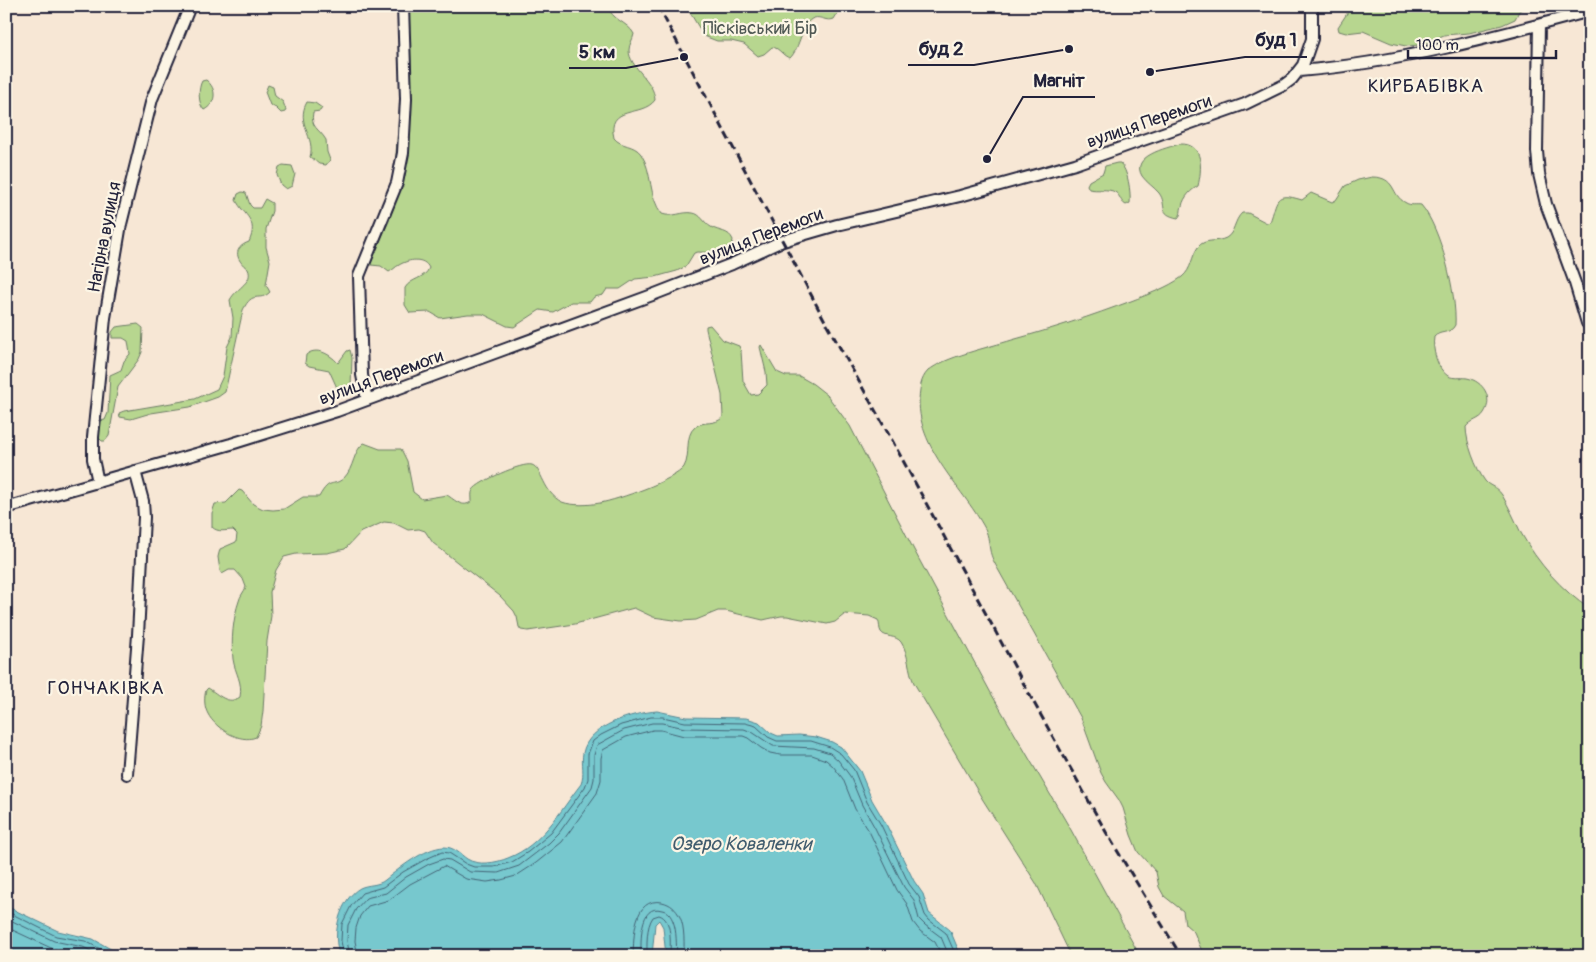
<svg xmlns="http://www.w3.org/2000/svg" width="1596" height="962" font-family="Pangolin,sans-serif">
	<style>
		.green { fill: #b7d68f; stroke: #6c7c65 }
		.water { fill: #77c8ce; stroke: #558693 }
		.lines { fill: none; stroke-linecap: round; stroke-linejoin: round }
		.shore { stroke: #446476; stroke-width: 1 }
		.minor-casing { stroke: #22223b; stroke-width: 14 }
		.minor { stroke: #fcf5e5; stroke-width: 10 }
		.rail { stroke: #22223b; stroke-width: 3; stroke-dasharray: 8 4; stroke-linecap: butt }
		.labels { text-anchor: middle; stroke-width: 4.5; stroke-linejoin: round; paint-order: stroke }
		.park-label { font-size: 18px; fill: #4f5854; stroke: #fcf5e5 }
		.street-label { font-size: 18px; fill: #22223b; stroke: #fcf5e5 }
		.neighbourhood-label { font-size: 19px; letter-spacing: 1px; fill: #22223b; stroke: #fcf5e5 }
		.water-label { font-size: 19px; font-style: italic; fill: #405c6e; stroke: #fcf5e5 }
		.leader { fill: none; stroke: #22223b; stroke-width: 2 }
		.callout-dot { fill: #22223b; stroke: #fcf5e5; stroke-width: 2 }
		.callout-label { font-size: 19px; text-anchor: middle; font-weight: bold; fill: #22223b; stroke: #fcf5e5; stroke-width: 4.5; stroke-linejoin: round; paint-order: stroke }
	</style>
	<rect width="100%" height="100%" fill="#f7e7d5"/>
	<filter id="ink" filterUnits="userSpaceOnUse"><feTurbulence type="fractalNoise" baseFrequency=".02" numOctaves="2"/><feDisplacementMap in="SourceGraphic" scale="10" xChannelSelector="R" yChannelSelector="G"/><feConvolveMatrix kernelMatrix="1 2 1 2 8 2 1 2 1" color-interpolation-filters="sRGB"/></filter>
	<g filter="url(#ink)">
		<path class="green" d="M401 6H608C611 20 628 22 634 34 633 40 629 44 629 50 629 68 654 79 655 100 642 118 606 104 614 138 621 147 634 144 641 154 653 172 648 197 662 214 673 218 682 211 693 213 701 214 704 223 711 227 719 232 729 230 733 240L732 245 721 253 698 252 694 253 686 266 677 271 655 277 635 279 620 289H607L603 295 594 297 590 302H571L553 312 540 310 514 327 507 326 483 314H468L440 318 430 312 410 313 405 305V288C411 278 425 279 429 268 424 257 409 259 399 265 395 267 393 270 389 272L381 266 371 265 370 263 389 221 393 208 394 179 402 78Z
			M686 6H842L834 19C826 22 821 16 814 18 802 21 800 49 790 58 782 56 780 48 772 47L764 54 758 56 744 44 731 41H717L704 36Z
			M1352 6H1526L1519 11 1515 19 1502 25 1469 33 1444 35 1421 45 1406 46 1391 43 1363 31 1346 33 1339 31 1338 27Z
			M206 80C218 89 216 104 204 110 198 104 198 88 202 81Z
			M268 85 273 87 275 96 283 102 286 110 285 112 281 113 276 108 270 105 265 92Z
			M307 102 315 103 322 108 320 111 313 112C310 128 319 128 326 140L327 152 330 160 326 165 319 164 310 157C316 137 295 123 307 102Z
			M1180 144C1204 143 1202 169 1198 186 1191 190 1184 197 1182 206 1180 211 1182 214 1178 218 1157 214 1168 205 1159 193 1154 187 1147 183 1142 176 1130 156 1166 148 1180 144Z
			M1117 163H1120C1128 170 1131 192 1130 203L1126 205C1120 202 1121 196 1115 192 1108 188 1097 191 1089 189L1087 185 1089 181 1103 173 1105 166Z
			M283 165 292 166 295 174 292 186 286 189 281 185 277 175 279 167Z
			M1372 177C1397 177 1390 195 1406 203 1411 206 1416 204 1421 205 1441 228 1457 295 1455 325 1450 335 1440 330 1434 337 1432 349 1437 369 1448 376 1454 379 1461 377 1467 378 1483 381 1494 398 1484 413 1480 420 1471 420 1466 427 1466 442 1476 469 1485 481 1490 487 1496 486 1502 495 1509 507 1515 520 1521 533 1538 563 1561 590 1590 609V956H1204L1194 932 1185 924 1183 911 1164 896 1159 887 1156 872 1138 852 1131 835 1123 808 1119 800 1106 782 1101 773 1081 718 999 571C995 564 991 557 990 550 988 540 989 535 983 525 958 481 909 441 921 384 922 380 924 375 928 371 944 357 990 347 1012 340 1052 329 1092 316 1131 301 1149 294 1167 288 1182 277 1192 269 1191 257 1198 247 1205 238 1216 243 1226 238 1235 233 1234 220 1242 213H1248L1267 223 1270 222C1278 201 1273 191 1302 200L1311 193 1332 202 1336 200 1345 186 1358 180Z
			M242 192 246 193 250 205 253 208H260L265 199 272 203V211L266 229V247L270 261 266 285 270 292C259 303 253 289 243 310L225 392 218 397 190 407 151 413 131 419 120 417 119 413 124 411 195 399 217 389 223 376 227 347 232 337 233 318 230 300C237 287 254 282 248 269 236 260 232 248 249 242 259 220 244 216 236 200L238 194Z
			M138 324 143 328 142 352 139 359 118 387 109 436 105 441H102L97 436 99 421 105 420 108 413 110 375 121 370 124 361 130 354 128 341 123 338H112V332L116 327Z
			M710 325 723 340 739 346 741 351 743 381 751 395 758 394 767 385 766 372 760 347 761 345 777 372 786 376H799L813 384 827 395 850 426 914 550 992 695 1071 830 1140 956H1071L1036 883 983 800 914 683C908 670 909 654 901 642 896 635 885 638 881 632 879 629 880 624 878 620L869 616 845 614 835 622 827 624 787 616H781L763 620 726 611H718L696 620 681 621 653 617 634 608 575 624 528 631 521 630 519 627 517 617 514 611 500 596 433 543 425 531 419 529 408 530 394 523 384 522 361 532 345 549 327 553 296 554 284 557 276 570 270 592 271 616 267 641 263 711 261 726 256 737C240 744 215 728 208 714 204 707 204 697 206 690L208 688C218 694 228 706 240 697 243 682 235 673 233 659 231 641 233 618 239 601 240 596 244 592 246 587L243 579 235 570H229L222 574 220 571 218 557 220 549 236 542 237 534 233 530C226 530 218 533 212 527V513L215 504 226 503 239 490 242 491 253 504 263 509 273 510 284 509 303 497H319C330 477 332 488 344 478 354 468 353 451 364 443L380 449H401L407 461 413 492 422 499 447 495C455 500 463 509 472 501 472 497 471 493 473 490 478 482 522 462 532 465 542 468 543 493 562 502 573 506 589 505 600 503 617 500 675 480 684 467 691 455 684 436 695 427 704 420 715 426 723 417L722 395 706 329V326Z
			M350 350 352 358 351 386 349 390 343 393 338 390 329 370 309 366 305 363 306 355C316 346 330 354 338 363L347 351Z"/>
		<path class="water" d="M657 711 686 717 746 718 759 722 771 733 778 736 799 735 816 737 832 742 841 747 860 771 872 800 885 822 914 881 923 894 929 913 950 930 961 956H666L663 927 659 920 655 924 652 956H340C331 935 340 899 360 888 368 884 378 886 385 880 400 868 424 848 444 847 454 847 460 854 467 859 478 866 496 863 508 858 542 845 560 811 581 784 585 774 581 763 583 753 588 725 633 713 657 711Z
			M6 906 58 931 93 939 123 956H6Z"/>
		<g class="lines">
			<path class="shore" d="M6 911 56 936 85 941 114 956
				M6 918 54 941 83 947 101 956
				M6 927 51 948 84 956
				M344 956 341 941 342 924 351 906 362 893 383 887 403 872 426 859 442 852 449 853 466 864 474 867H494L512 862 528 852 551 833 585 787 588 779V754L593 741 601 735 621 725 651 717H663L685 722 745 723 756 726 768 737 777 741H811L830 747 841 754 854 770 867 802 881 825 909 884 919 897 925 915 929 920 946 933 956 956
				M350 956 347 941 348 925 356 909 366 898 386 893 406 877 429 864 443 859 450 860 470 872 498 873 519 866 549 843 559 833 592 787 594 779V755L597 745 624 730 652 723H662L685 728 744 729 752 732 773 746 814 748 830 753 838 760 850 776 862 805 875 828 904 887 914 900 919 919 925 925 941 937 949 956
				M358 956 355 941 356 928 360 916 368 906 389 900 410 884 444 866 466 879 487 882 501 880 516 876 536 863 562 842 597 793 601 780V758L603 750 626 737 653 730H661L684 736H743L748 738 761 748 770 753 780 755H812L826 760 833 766 843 779 855 809 869 831 897 890 907 904 913 922 920 931 935 942 942 956
				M633 956C634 937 633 897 662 902 671 904 676 909 680 917 685 928 684 944 684 956
				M641 956C641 942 639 903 662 910 668 911 671 916 673 921 677 931 676 945 677 956
				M647 956C647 944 646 927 653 917L659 915C673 919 670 944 670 956"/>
			<g class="minor-casing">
				<path id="minor" d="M1539 25 1537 151 1539 174 1546 204 1575 283 1587 323
					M1299 71C1398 63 1494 37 1590 11
					M367 400 362 375 359 276 397 183 403 153 406 99 403 6
					M98 482 93 459V437L105 318 121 224 152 99 190 6
					M6 508 231 444 337 411 655 294 732 264 780 242 799 236 837 225 960 196 1075 164 1245 104 1284 85 1292 79 1303 65 1312 39V6
					M127 774 138 635 144 517 143 501 135 471"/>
			</g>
			<use href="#minor" class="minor"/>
			<path class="rail" d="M658 6 825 321 893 442 1033 701 1106 832 1181 956"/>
		</g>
	</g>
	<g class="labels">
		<g class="park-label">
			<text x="760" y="34">Пісківський Бір</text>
		</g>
		<g class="street-label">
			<text transform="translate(1149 121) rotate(-19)" y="6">вулиця Перемоги</text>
			<text transform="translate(761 236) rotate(-21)" y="6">вулиця Перемоги</text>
			<text transform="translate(104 237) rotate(-79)" y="6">Нагірна вулиця</text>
			<text transform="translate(381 377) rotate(-20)" y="6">вулиця Перемоги</text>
		</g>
		<g class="neighbourhood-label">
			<text x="1426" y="92">КИРБАБІВКА</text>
			<text x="106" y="694">ГОНЧАКІВКА</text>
		</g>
		<g class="water-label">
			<text x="741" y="850">Озеро Коваленки</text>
		</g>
	</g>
	<path class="leader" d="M1150 72L1245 57H1307M1069 49L974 65H908M684 57L626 68H569M987 159L1023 97H1095"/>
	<g class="callout-dot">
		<circle cx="1150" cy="72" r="5"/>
		<circle cx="1069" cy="49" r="5"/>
		<circle cx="684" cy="57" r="5"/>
		<circle cx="987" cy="159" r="5"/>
	</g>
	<g class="callout-label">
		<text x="1276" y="46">буд 1</text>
		<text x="941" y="55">буд 2</text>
		<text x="597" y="58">5 км</text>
		<text x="1059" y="87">Магніт</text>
	</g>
	<rect width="1596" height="962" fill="none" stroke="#fcf5e5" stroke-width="25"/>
	<rect x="12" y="12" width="1571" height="937" fill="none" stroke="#22223b" stroke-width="2" filter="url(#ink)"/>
	<path d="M1408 50v8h148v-8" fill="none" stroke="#22223b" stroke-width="2.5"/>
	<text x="1416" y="50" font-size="15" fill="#22223b" stroke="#fcf5e5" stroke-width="4" paint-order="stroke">100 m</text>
</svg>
